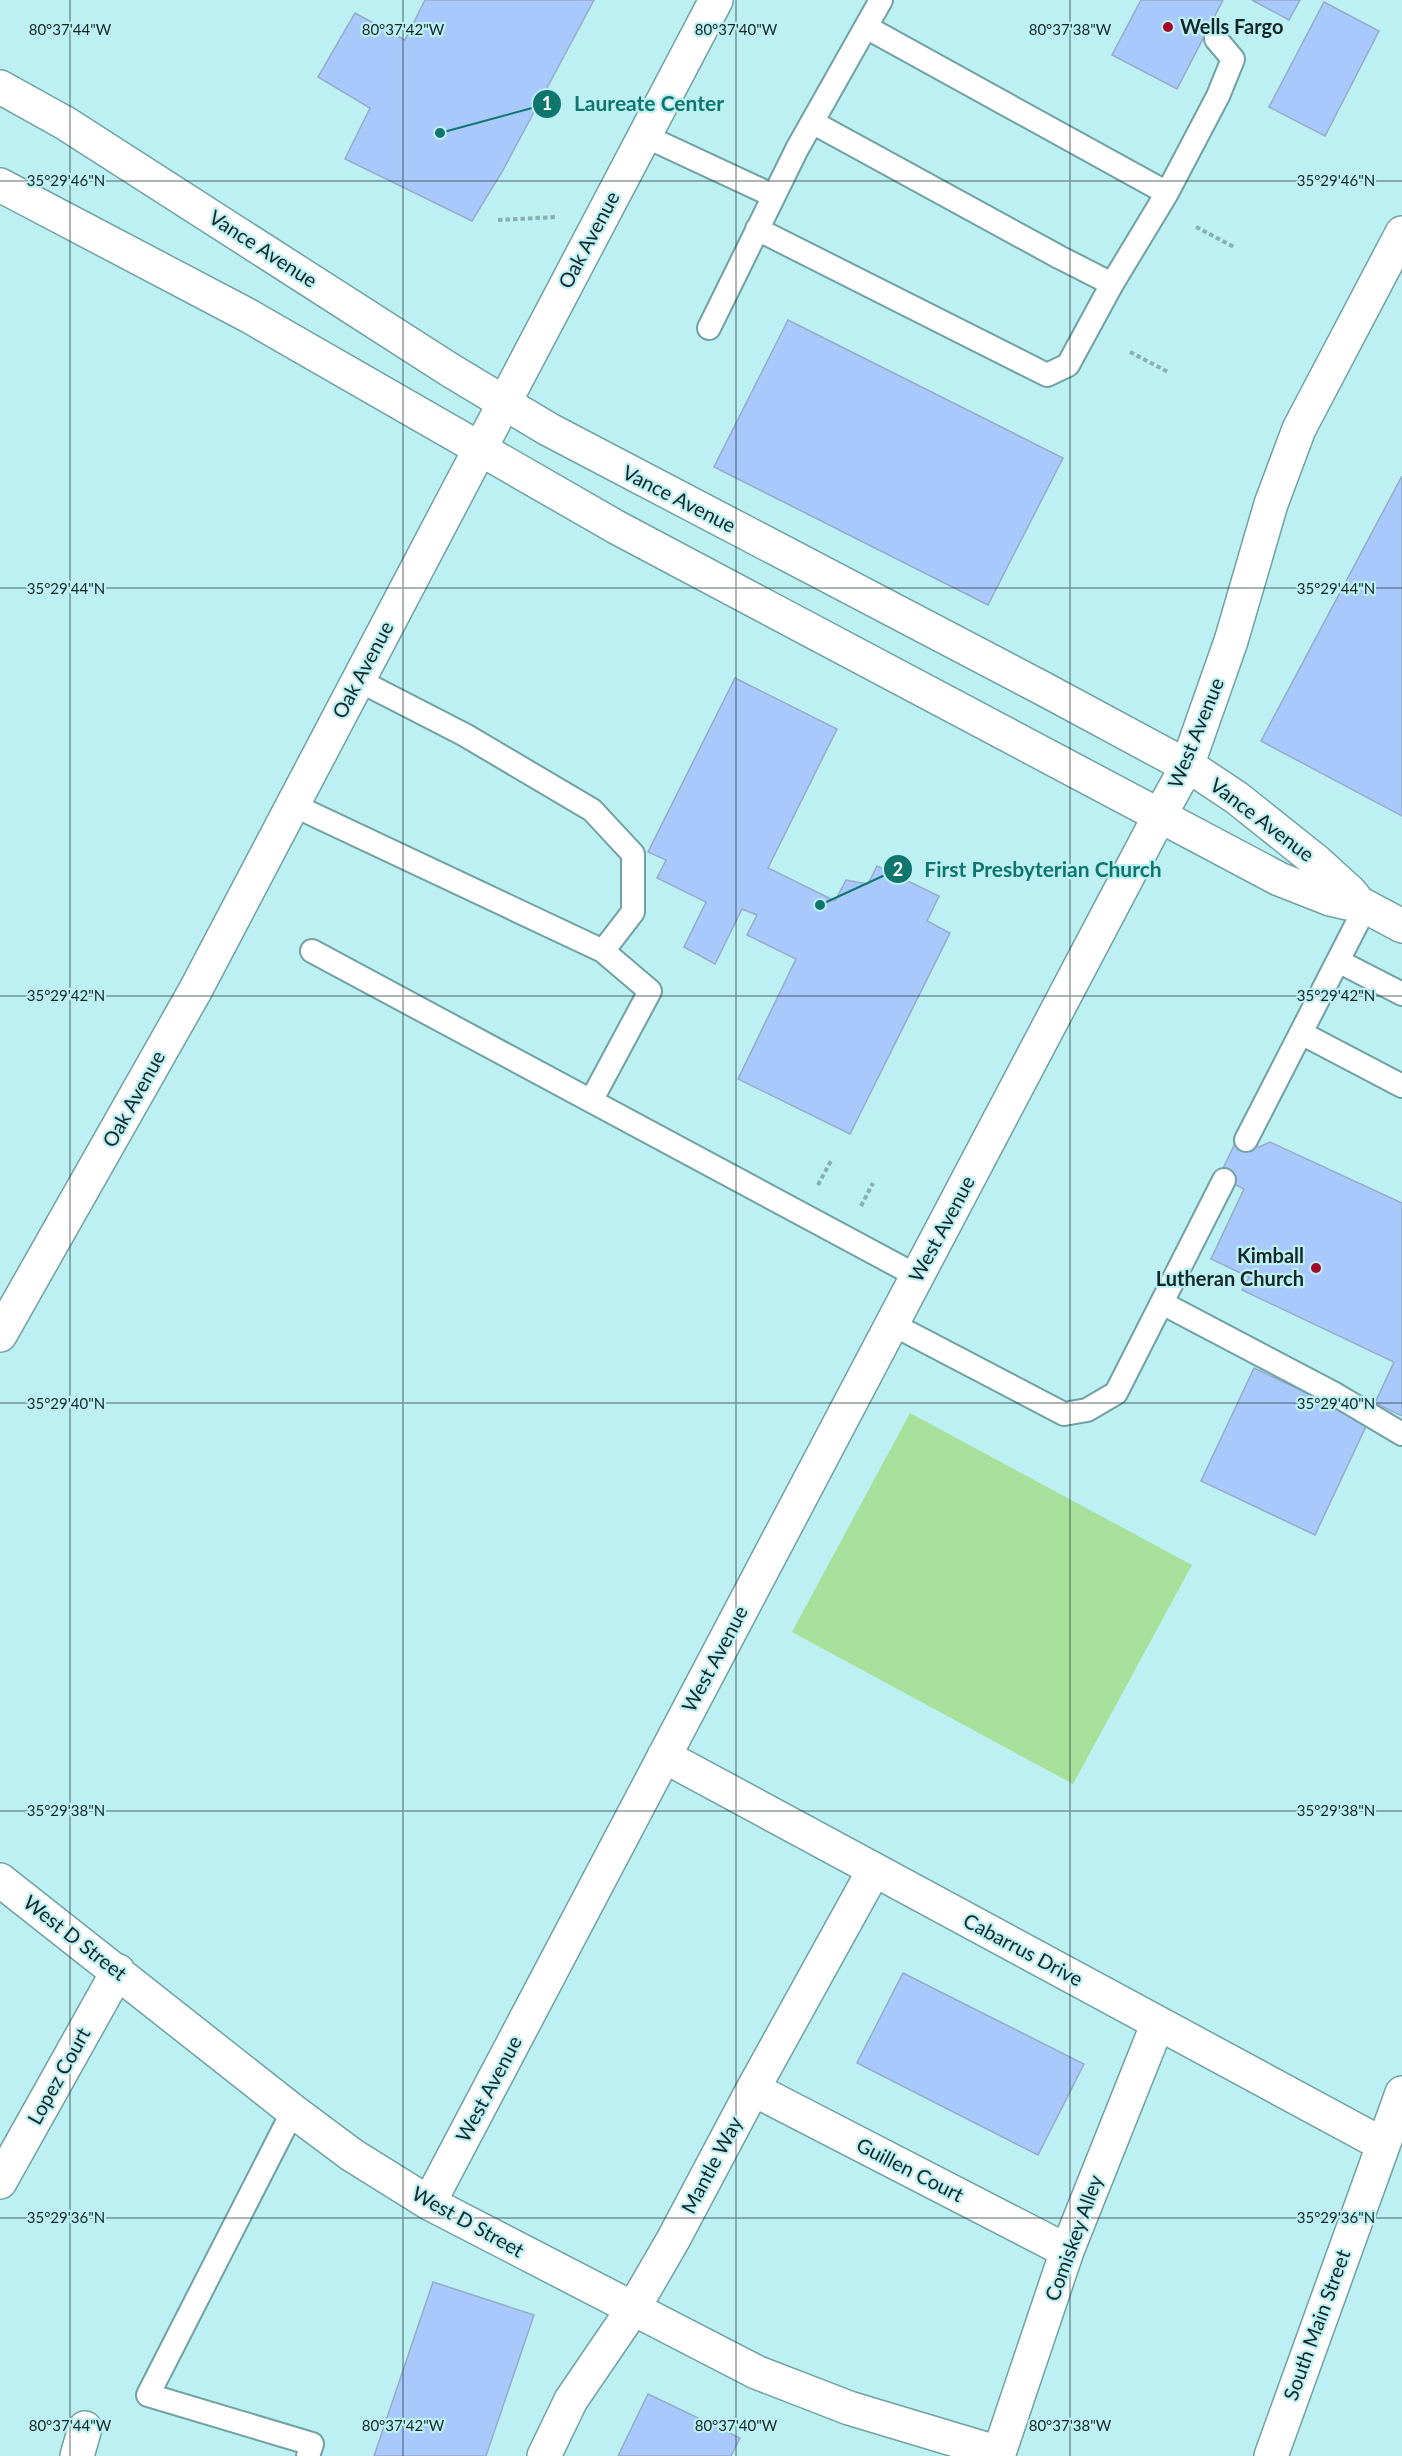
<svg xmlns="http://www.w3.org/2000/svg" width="1402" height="2456" font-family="Lato,sans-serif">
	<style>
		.green { fill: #a7e09b }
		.building { fill: #a9c9fd; stroke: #96aaca; stroke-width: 1.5 }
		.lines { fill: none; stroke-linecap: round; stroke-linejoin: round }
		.lane-casing { stroke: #70a1a3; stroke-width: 26 }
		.street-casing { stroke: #70a1a3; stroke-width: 36 }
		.secondary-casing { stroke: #70a1a3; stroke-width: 36 }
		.primary-casing { stroke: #70a1a3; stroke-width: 36 }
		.path { stroke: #87b0b2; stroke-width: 4; stroke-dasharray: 4.5 3; stroke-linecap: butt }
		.lane { stroke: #fff; stroke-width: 22 }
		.street { stroke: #fff; stroke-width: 33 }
		.secondary { stroke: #fff; stroke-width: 33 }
		.primary { stroke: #fff; stroke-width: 33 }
		.ticks { fill: none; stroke: #132628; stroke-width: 1.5; stroke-opacity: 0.45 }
		.poi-dot { fill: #a40729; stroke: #bdf0f2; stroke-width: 2 }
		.labels { text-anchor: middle; stroke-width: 4.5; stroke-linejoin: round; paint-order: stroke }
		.poi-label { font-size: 20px; font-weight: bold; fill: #132628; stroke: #bdf0f2; text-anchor: start }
		.street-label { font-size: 20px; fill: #132628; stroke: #bdf0f2 }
		.ticks-label { font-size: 15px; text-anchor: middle; fill: #132628; stroke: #bdf0f2; stroke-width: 4.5; stroke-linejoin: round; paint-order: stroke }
		.leader { fill: none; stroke: #0f766e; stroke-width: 2 }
		.callout-dot { fill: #0f766e; stroke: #bdf0f2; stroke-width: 2 }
		.mark-label { font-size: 18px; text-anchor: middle; font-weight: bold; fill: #fff }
		.callout-label { font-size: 21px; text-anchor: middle; font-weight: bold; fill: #0f766e; stroke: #bdf0f2; stroke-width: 4.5; stroke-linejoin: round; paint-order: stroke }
	</style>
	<rect width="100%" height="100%" fill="#bdf0f2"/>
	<path class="green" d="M910 1413 1192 1565 1073 1784 792 1632Z"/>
	<path class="building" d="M425 0H594L502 172 472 221 345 159 370 108 318 77 355 13 405 40Z
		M1141 0H1223L1177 89 1112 55Z
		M1252 0H1300L1289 20Z
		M1324 2 1379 31 1325 136 1269 107Z
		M788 320 1063 458 988 605 714 467Z
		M1402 476V816L1261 741Z
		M735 678 837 729 768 868 835 901 846 880 868 884 877 866 939 896 927 921 950 933 850 1134 738 1079 796 959 747 935 757 915 742 909 715 964 684 947 706 902 657 878 666 860 648 852Z
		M1238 1137 1259 1147 1270 1142 1402 1203V1416L1375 1403 1394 1362 1242 1290 1249 1277 1211 1259 1244 1189 1219 1177Z
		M1254 1368 1368 1422 1315 1535 1201 1481Z
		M903 1973 1084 2064 1038 2155 857 2063Z
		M433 2282 534 2315 486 2456H374Z
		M648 2394 740 2438 731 2456H618Z"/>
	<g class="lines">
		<g class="lane-casing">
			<path id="lane" d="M866 27 1167 193 1112 284
				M645 136 774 196
				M1167 193 1218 96 1233 59 1216 39
				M757 229 1047 375 1068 365 1112 284 1059 257 812 122
				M709 328 797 149 881 0
				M293 805 603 951 633 912V854L592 810 465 735 358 680
				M312 951 917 1276
				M1338 961 1402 994
				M1301 1033 1402 1086
				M591 1101 650 991 603 951
				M1246 1140 1366 906
				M1162 1303 1333 1393 1402 1434
				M892 1324 1064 1414 1087 1410 1116 1393 1224 1180
				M293 2111 148 2395 312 2444 308 2456"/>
		</g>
		<g class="street-casing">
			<path id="street" d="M0 1335 195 991 716 0
				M664 1756 1382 2144
				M0 1880 293 2111 352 2155 429 2203 756 2372 849 2408 999 2453
				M753 2089 1067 2251
				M0 2182 118 1971
				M429 2203 1160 815
				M77 2456 85 2428
				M544 2456 571 2400 633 2309 673 2240 753 2089 874 1870
				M998 2456 1067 2251 1158 2023"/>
		</g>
		<g class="secondary-casing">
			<path id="secondary" d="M0 87 65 123 450 370 548 429 1042 688 1198 772 1237 798 1316 861 1350 892 1359 903
				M0 185 249 316 616 527 1279 879 1330 899 1347 903H1359L1402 926
				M1160 815 1187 766 1231 641 1271 504 1299 429 1402 233"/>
		</g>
		<g class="primary-casing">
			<path id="primary" d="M1271 2456 1402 2093"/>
		</g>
		<path class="path" d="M498 220 557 217
			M1196 227 1234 247
			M1130 352 1168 372
			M818 1185 832 1159
			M861 1206 873 1183"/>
		<use href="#lane" class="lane"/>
		<use href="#street" class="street"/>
		<use href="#secondary" class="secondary"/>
		<use href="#primary" class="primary"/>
	</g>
	<path class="ticks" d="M70 0V2456M403 0V2456M736 0V2456M1070 0V2456M0 181H1402M0 588H1402M0 996H1402M0 1403H1402M0 1811H1402M0 2218H1402"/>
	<g class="poi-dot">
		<circle cx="1168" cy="27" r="6"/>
		<circle cx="1316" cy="1268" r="6"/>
	</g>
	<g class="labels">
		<g class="poi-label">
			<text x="1180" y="34">Wells Fargo</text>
			<text x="1304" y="1263" text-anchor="end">Kimball<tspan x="1304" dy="23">Lutheran Church</tspan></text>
		</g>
		<g class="street-label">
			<text transform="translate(589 240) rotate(-62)" y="7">Oak Avenue</text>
			<text transform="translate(263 249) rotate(33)" y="7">Vance Avenue</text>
			<text transform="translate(679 499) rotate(27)" y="7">Vance Avenue</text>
			<text transform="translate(363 670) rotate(-62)" y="7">Oak Avenue</text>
			<text transform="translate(1196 733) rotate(-68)" y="7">West Avenue</text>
			<text transform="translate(1262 820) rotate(37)" y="7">Vance Avenue</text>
			<text transform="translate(134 1099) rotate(-61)" y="7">Oak Avenue</text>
			<text transform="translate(942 1229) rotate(-62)" y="7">West Avenue</text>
			<text transform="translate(715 1659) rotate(-62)" y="7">West Avenue</text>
			<text transform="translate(75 1938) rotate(38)" y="7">West D Street</text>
			<text transform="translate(1023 1950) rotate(28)" y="7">Cabarrus Drive</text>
			<text transform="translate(59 2076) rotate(-61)" y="7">Lopez Court</text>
			<text transform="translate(489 2089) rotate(-62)" y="7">West Avenue</text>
			<text transform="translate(712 2165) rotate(-62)" y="7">Mantle Way</text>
			<text transform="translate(910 2170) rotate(27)" y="7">Guillen Court</text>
			<text transform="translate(468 2222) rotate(29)" y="7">West D Street</text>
			<text transform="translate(1074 2238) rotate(-70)" y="7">Comiskey Alley</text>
			<text transform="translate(1317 2325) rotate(-70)" y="7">South Main Street</text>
		</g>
	</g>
	<g class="ticks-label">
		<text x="70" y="35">80°37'44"W</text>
		<text x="403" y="35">80°37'42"W</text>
		<text x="736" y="35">80°37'40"W</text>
		<text x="1070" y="35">80°37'38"W</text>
		<text x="66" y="186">35°29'46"N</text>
		<text x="1336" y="186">35°29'46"N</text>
		<text x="66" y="594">35°29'44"N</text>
		<text x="1336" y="594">35°29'44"N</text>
		<text x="66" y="1001">35°29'42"N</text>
		<text x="1336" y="1001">35°29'42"N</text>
		<text x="66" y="1409">35°29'40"N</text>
		<text x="1336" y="1409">35°29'40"N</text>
		<text x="66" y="1816">35°29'38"N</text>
		<text x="1336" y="1816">35°29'38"N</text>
		<text x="66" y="2223">35°29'36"N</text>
		<text x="1336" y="2223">35°29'36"N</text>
		<text x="70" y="2431">80°37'44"W</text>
		<text x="403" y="2431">80°37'42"W</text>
		<text x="736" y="2431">80°37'40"W</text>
		<text x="1070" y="2431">80°37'38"W</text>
	</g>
	<path class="leader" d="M440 133L547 104M820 905L898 869"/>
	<g class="callout-dot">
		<circle cx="440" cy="133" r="6"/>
		<circle cx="820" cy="905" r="6"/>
		<circle cx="547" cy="104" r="15"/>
		<circle cx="898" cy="869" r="15"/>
	</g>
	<g class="mark-label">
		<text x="547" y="110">1</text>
		<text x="898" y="876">2</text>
	</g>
	<g class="callout-label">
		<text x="649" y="111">Laureate Center</text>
		<text x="1043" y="877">First Presbyterian Church</text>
	</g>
</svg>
